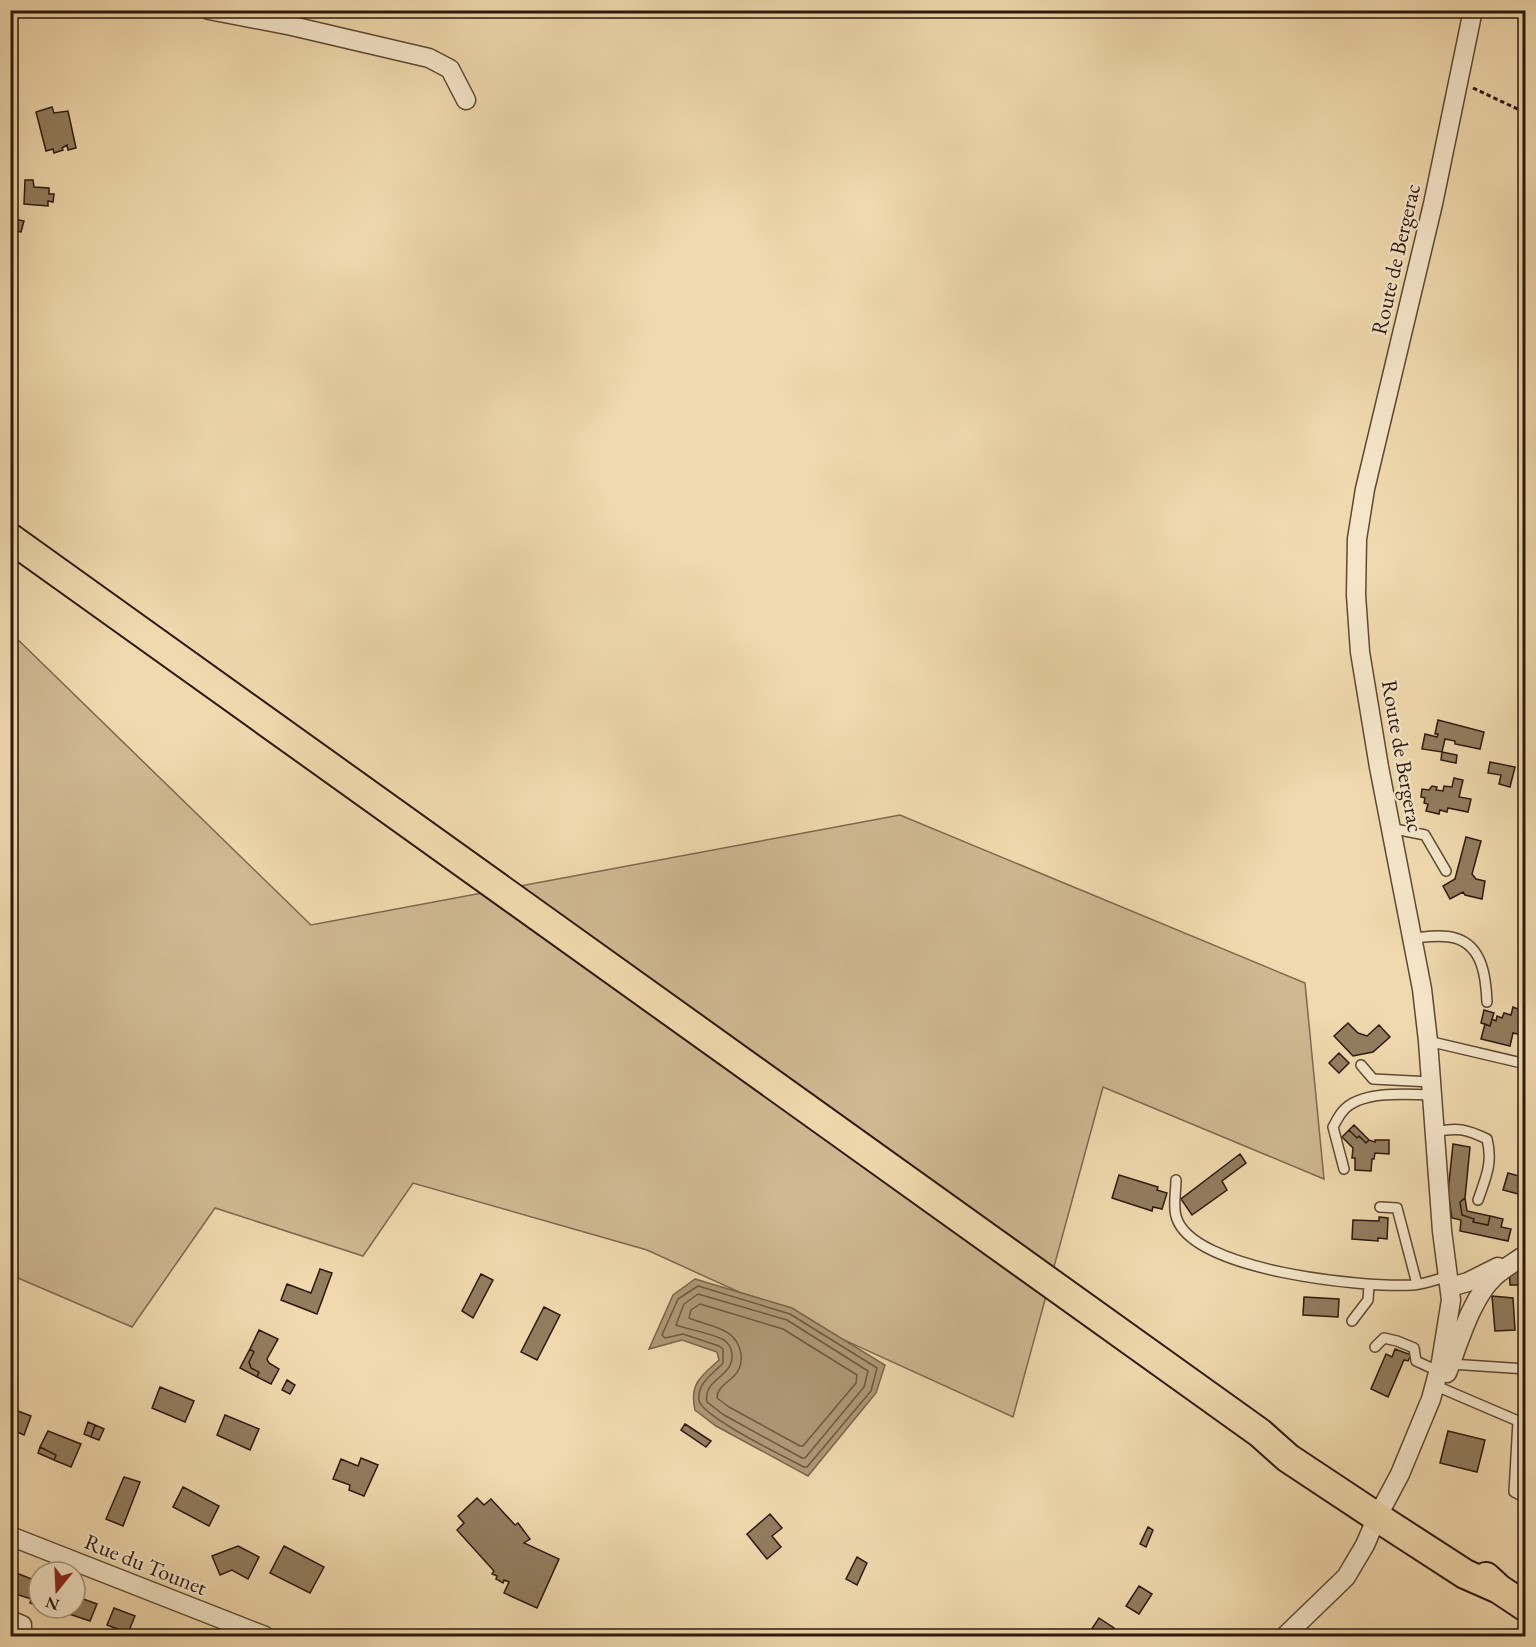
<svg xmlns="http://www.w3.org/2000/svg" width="1536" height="1647" font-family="'EB Garamond',serif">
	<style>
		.green { fill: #cfb892; stroke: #7e684e; stroke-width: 1.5 }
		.water { fill: #ae9876; stroke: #7a654a; stroke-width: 1.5 }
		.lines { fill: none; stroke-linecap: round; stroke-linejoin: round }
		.shore { stroke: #6e5840; stroke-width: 1.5 }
		.building { fill: #927d5f; stroke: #2d1909; stroke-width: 1.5 }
		.lane-casing { stroke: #5e4932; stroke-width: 12 }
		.street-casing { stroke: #5e4932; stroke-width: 21 }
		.primary-casing { stroke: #2d1909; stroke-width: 32 }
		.path { stroke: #2d1909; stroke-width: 3; stroke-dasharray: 4.5 3; stroke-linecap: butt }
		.lane { stroke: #f5e6ca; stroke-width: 9 }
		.street { stroke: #f5e6ca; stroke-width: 18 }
		.primary { stroke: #f0d9ae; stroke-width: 28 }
		.labels { text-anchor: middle; stroke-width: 4.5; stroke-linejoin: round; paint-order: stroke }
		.street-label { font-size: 22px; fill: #2d1909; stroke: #f5e6ca }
	</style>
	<rect width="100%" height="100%" fill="#f0d9ae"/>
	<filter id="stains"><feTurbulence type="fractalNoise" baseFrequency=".00333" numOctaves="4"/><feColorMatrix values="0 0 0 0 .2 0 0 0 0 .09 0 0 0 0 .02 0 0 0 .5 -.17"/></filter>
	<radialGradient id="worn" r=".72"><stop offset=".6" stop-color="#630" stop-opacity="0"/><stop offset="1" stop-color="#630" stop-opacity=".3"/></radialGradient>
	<path class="green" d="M10 632 311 925 900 815 1305 983 1324 1179 1103 1087 1013 1417 647 1250 413 1183 363 1256 215 1208 132 1327 11 1275Z"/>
	<path class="water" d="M695 1279 792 1308 885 1365 876 1393 808 1476 716 1426 695 1410C689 1384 701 1376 719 1360L717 1352 682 1340 649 1349 673 1295Z"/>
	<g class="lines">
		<path class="shore" d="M698 1286 790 1314 877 1368 871 1391 807 1467H804C787 1458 700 1416 699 1400 697 1383 713 1374 723 1363V1349L719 1346 683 1334 665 1338 662 1335 678 1299Z
			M698 1294 787 1320 868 1371 864 1387 805 1458H802L724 1415 707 1402C702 1377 739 1377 731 1349 729 1344 726 1341 722 1339 707 1332 690 1330 676 1325L684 1304Z
			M700 1304 783 1329 857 1375 856 1383 803 1446H800L729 1407 717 1398C717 1388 727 1383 734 1376 740 1370 742 1363 741 1354 737 1327 710 1327 689 1318L691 1310Z"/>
	</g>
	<path class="building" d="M10 84 16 85 10 139Z
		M52 107 54 113 68 111 76 148 68 150 67 145 62 148 63 150 54 153 53 149 46 151 36 112Z
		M25 180H33L34 187 49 188V194H54L53 202 48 201V206L24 204Z
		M10 218 24 221 21 232 10 230Z
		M1438 720 1484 732 1480 749 1455 744V741L1445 739 1442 752 1422 749 1425 734 1437 737 1438 734H1435Z
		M1442 752 1457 755 1456 763 1441 760Z
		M1490 762 1515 767 1510 787 1499 784 1501 775 1488 773Z
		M1454 778 1463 780 1459 797 1471 799 1468 812 1448 808 1447 812 1440 810 1439 814 1426 811 1428 804 1424 803 1425 798 1421 797 1422 789 1429 790 1432 786 1437 787 1436 790 1443 791 1444 786 1452 787Z
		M1466 837 1481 841 1472 874 1476 879 1485 881 1482 899 1465 895 1463 892 1450 899 1443 886 1455 879Z
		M1513 1007 1518 1009 1520 1013 1526 1015V1033L1522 1035 1513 1033 1510 1046 1481 1039 1485 1024 1490 1026 1492 1019 1496 1021 1497 1016 1502 1018 1504 1013 1511 1015Z
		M1484 1010 1494 1013 1490 1026 1481 1023Z
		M1348 1023 1358 1033 1367 1036 1379 1025 1390 1037 1373 1052 1353 1056 1334 1036Z
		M1339 1053 1349 1063 1339 1073 1329 1063Z
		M1354 1125 1369 1140 1366 1143 1359 1136 1357 1138 1349 1130Z
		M1349 1130 1357 1138 1359 1136 1366 1143 1369 1140 1375 1142V1140H1389V1154L1375 1153 1374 1159H1372L1371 1171 1355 1170V1158H1352L1353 1148 1342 1137Z
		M1453 1144 1470 1147 1465 1198 1460 1202 1462 1215 1474 1219 1473 1222 1488 1225 1490 1216 1503 1219 1501 1227 1511 1229 1508 1241 1460 1231 1461 1220 1452 1218 1448 1192Z
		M1240 1154 1246 1163 1222 1181 1227 1190 1192 1215 1181 1199Z
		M1508 1173 1526 1178V1196L1503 1190Z
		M1119 1175 1158 1187 1157 1190 1167 1193 1162 1209 1153 1207 1152 1211 1112 1198Z
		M1465 1198 1467 1211 1490 1216 1488 1225 1473 1222 1474 1219 1462 1215 1460 1202Z
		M1379 1217 1388 1218 1387 1239 1378 1238V1241L1352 1239 1353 1220 1379 1221Z
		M1526 1265V1285H1510L1509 1266Z
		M320 1269 332 1273 317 1314 281 1300 287 1284 311 1293Z
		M481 1274 493 1280 473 1318 462 1311Z
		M1492 1296 1513 1298 1515 1330 1495 1331Z
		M1304 1297 1339 1299 1338 1317 1303 1315Z
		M544 1307 560 1315 537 1360 521 1352Z
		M259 1330 278 1339 267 1359 269 1363 279 1369 271 1384 257 1377 259 1372 251 1368 249 1362 254 1352 250 1349Z
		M250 1349 254 1352 249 1362 251 1368 259 1372 257 1377 240 1368Z
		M1395 1349 1411 1355 1408 1361 1404 1360 1388 1397 1371 1389 1386 1354 1392 1357Z
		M287 1380 295 1385 290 1394 282 1390Z
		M160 1387 194 1401 185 1422 152 1408Z
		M10 1408 31 1416 24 1435 10 1429Z
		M225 1415 259 1429 250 1450 217 1435Z
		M88 1422 95 1425 91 1437 84 1434Z
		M685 1424 711 1441 706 1447 681 1430Z
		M95 1425 104 1429 99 1440 91 1437Z
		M48 1431 81 1444 71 1467 54 1460 56 1455 40 1447Z
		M1448 1431 1485 1440 1477 1472 1440 1463Z
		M40 1447 56 1455 54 1460 38 1453Z
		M361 1458 378 1465 364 1496 349 1490 350 1485 333 1479 341 1459 358 1466Z
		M124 1477 140 1482 123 1526 106 1519Z
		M183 1487 219 1506 209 1526 173 1507Z
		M477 1498 484 1505 491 1499 515 1525 518 1523 530 1539 524 1543 559 1559 537 1608 504 1593 509 1582 504 1580 503 1583 496 1579 497 1576 492 1574 494 1571 457 1530 464 1523 458 1516Z
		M770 1514 782 1528 772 1536 781 1547 767 1559 747 1534Z
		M1148 1527 1153 1530 1146 1547 1140 1544Z
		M238 1546 259 1557 248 1579 232 1570 220 1575 212 1556Z
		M284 1546 324 1567 310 1593 270 1573Z
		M857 1557 867 1563 857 1585 846 1579Z
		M14 1572 39 1582 38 1606 30 1603 31 1599 10 1592V1581Z
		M1139 1586 1152 1594 1139 1614 1126 1606Z
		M75 1596 97 1604 90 1621 66 1613 65 1615 58 1613 59 1608H75Z
		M114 1608 135 1616 128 1633 107 1625Z
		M1099 1618 1114 1628 1112 1631 1121 1636H1087Z"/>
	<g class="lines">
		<g class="lane-casing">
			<path id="lane" d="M1390 828 1425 835 1446 871
				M1412 938C1426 937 1442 934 1455 938 1483 946 1486 978 1487 1002
				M1428 1041 1526 1064
				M1361 1065 1373 1079 1431 1082
				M1435 1132C1457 1127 1466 1129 1487 1139 1493 1163 1486 1177 1478 1200
				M1344 1169 1333 1127C1336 1122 1339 1115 1343 1111 1360 1090 1409 1094 1433 1095
				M1176 1180C1176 1191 1173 1206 1176 1216 1190 1271 1366 1288 1413 1285 1425 1284 1438 1279 1449 1276
				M1380 1207 1397 1208 1417 1284
				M1352 1321 1368 1300 1369 1285
				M1375 1347 1384 1338 1397 1341 1414 1348 1416 1361 1438 1371
				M1451 1364 1526 1369
				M1441 1388 1518 1421 1514 1492 1526 1498"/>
		</g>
		<g class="street-casing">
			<path id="street" d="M209 10 292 26 429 58 450 69 466 100
				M1450 1287 1468 1282 1498 1267
				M1447 1373C1459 1343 1471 1298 1495 1276 1503 1269 1513 1263 1522 1257
				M1383 1506 1400 1474 1431 1399 1441 1362 1451 1300 1442 1231 1428 1041 1422 989 1379 767 1360 652 1356 595 1357 539 1365 489 1433 204 1473 10
				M10 1536 265 1636
				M10 1620 22 1625V1636
				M1285 1636 1346 1577 1365 1545 1377 1517"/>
		</g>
		<g class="primary-casing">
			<path id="primary" d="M10 538 1260 1433 1288 1458 1377 1517 1465 1574 1499 1589
				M1486 1577 1499 1589 1526 1607"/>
		</g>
		<path class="path" d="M1473 88 1526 113"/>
		<use href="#lane" class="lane"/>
		<use href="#street" class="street"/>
		<use href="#primary" class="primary"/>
	</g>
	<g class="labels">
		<g class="street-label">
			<text transform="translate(1395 259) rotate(-77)" y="8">Route de Bergerac</text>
			<text transform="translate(1403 756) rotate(80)" y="8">Route de Bergerac</text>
			<text transform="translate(146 1564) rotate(22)" y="8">Rue du Tounet</text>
		</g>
	</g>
	<rect width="1536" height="1647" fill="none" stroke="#f0d9ae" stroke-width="36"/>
	<rect x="12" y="12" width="1512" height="1623" fill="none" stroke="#2d1909" stroke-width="3"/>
	<rect x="18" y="18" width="1500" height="1611" fill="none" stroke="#2d1909" stroke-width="1.5"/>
	<g transform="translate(57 1590) rotate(198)"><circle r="28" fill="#f5e6ca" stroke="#a5947d" stroke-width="1.5"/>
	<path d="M0-4.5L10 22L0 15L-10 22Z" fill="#8f2418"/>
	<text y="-9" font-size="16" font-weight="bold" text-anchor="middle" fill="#2d1909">N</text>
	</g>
	<rect width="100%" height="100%" filter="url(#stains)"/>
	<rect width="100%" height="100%" fill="url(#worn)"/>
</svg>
